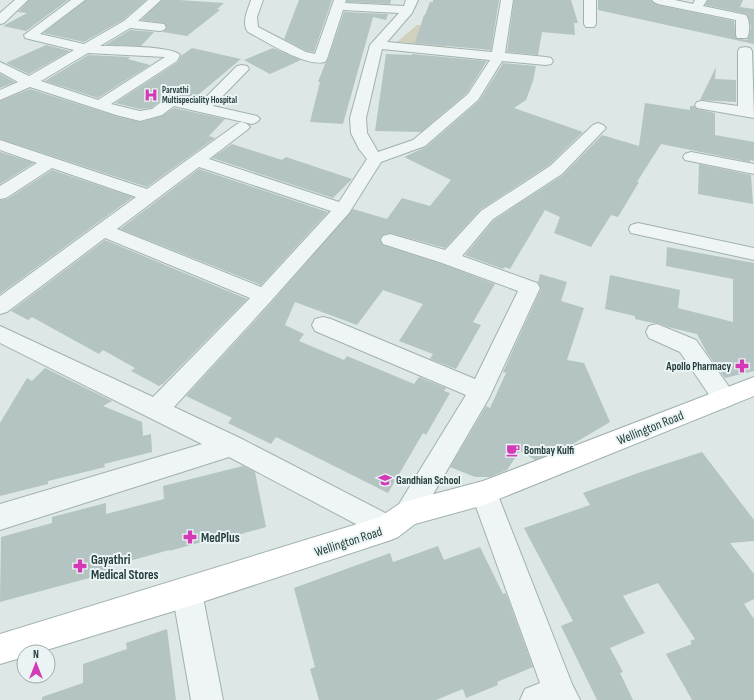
<svg xmlns="http://www.w3.org/2000/svg" width="754" height="700" font-family="'Sofia Sans Condensed',sans-serif">
	<style>
		.green { fill: #cfd1bd }
		.building { fill: #b3c4c3 }
		.lines { fill: none; stroke-linecap: round; stroke-linejoin: round }
		.street-casing { stroke: #a1b1b0; stroke-width: 2 }
		.secondary-casing { stroke: #a1b1b0; stroke-width: 2 }
		.street { fill: #eff5f5; fill-rule: evenodd }
		.secondary { fill: #fff; fill-rule: evenodd }
		.labels { text-anchor: middle; stroke-width: 4; stroke-linejoin: round; paint-order: stroke }
		.far-poi-label { font-size: 9px; font-weight: bold; fill: #253d3d; stroke: #ebf4f4; text-anchor: start }
		.poi-label { font-size: 11px; font-weight: bold; fill: #253d3d; stroke: #ebf4f4; text-anchor: start }
		.near-street-label { font-size: 13px; fill: #253d3d; stroke: #ebf4f4 }
		.near-poi-label { font-size: 13px; font-weight: bold; fill: #253d3d; stroke: #ebf4f4; text-anchor: start }
	</style>
	<rect width="100%" height="100%" fill="#dce7e6"/>
	<path class="green" d="M417 25 454 28 446 47 397 42Z"/>
	<path class="building" d="M29 0H68L26 31 3 26 27 13 18 12Z
		M86 0H146L123 20 84 42 43 33Z
		M162 0H179L224 3 217 9 220 10 187 36 163 32 167 28 164 23 141 20Z
		M299 0H332L314 52 307 51 284 39Z
		M347 0H391L390 4 347 2Z
		M433 0H499L491 50 415 43 424 15H425L430 2H433Z
		M514 0H571L578 23H574L575 35 542 32 538 55 507 52Z
		M598 0H650L658 5 734 21 736 38 747 40 749 36 751 27 747 14 705 5 708 0H743L740 7 754 9V44L598 10Z
		M344 12 388 14 386 20 373 17 343 124 310 122 320 82H318L325 64 328 59Z
		M130 30 154 32 141 46 105 45Z
		M46 45 70 51 29 74 6 63Z
		M192 48 241 59 192 100 171 96 165 97 151 108 140 109 115 103 178 62 181 56Z
		M273 48 301 60 270 74 244 60Z
		M386 54 412 55V54L487 61 467 93 421 132 375 131Z
		M88 55 130 57 128 59 150 65 98 98 45 81Z
		M503 63 536 66 533 81 526 100 514 108 583 132 549 165 480 210 445 248 390 233 383 235 380 239 383 245 442 264 495 284 473 322 481 325 456 369 430 359 433 354 399 341 423 304 383 290 357 325 295 302 285 325 304 334 299 341 344 360 347 356 414 384 419 377 446 388 444 391 450 393 426 435 423 433 388 493 276 437 271 444 228 423 232 418 186 396 272 302 353 209 387 219 402 198 430 206 451 180 404 157 426 147 479 101Z
		M716 67 715 79 736 80V102L700 100Z
		M0 74 15 82 0 88Z
		M30 89 116 116 140 122 162 116 174 108 225 119 209 136 215 138 147 187 0 139V101Z
		M645 103 690 110V106H694L697 109 715 113V135L754 142V161L750 160V162L661 144 637 182H639L618 217 611 215 591 247 554 233 560 217 545 210 510 269 505 267 503 269 465 255 494 220 563 175 602 135 639 146Z
		M232 144 282 160 286 157 352 179 333 198 212 158Z
		M0 152 34 163 0 184Z
		M699 164 751 175 753 204 698 194Z
		M199 169 328 212 261 285 120 229Z
		M52 170 133 197 0 294V200L7 199Z
		M105 240 247 299 163 384H162L159 386 131 371 135 368 103 350 99 354 32 317 28 320 11 311Z
		M667 247 754 263V371L725 378 707 353 697 334 668 327 658 323H653L635 319V316L605 309 610 275 680 290 678 308 733 322V279L666 266Z
		M540 274 567 282 561 301 584 308 567 360 584 363 610 422 566 448 535 460 520 451 507 470 490 477H475L450 467 486 406 490 408 506 373 503 372 541 289 538 282Z
		M45 368 112 401 103 406 142 422 143 436 151 434 152 452 104 464 105 467 48 481V484L0 496V423L27 378 32 381Z
		M702 452 754 520V541L730 543 754 574V599L744 604 754 619V700H692L666 654 692 644 690 641 695 639 658 583 623 596 645 633 610 648 623 672 620 673 633 700H597L561 626 573 621 524 528 590 505 583 493 641 472Z
		M243 466 255 472 266 527 220 540V537L169 551V550L108 567V573L0 602 1 537 52 523V517L106 503V514L164 499 163 486Z
		M438 546 444 560 480 547 503 594 506 593 533 667 497 682 498 685 466 698 463 689 436 700H319L310 669 315 667 294 588 390 553 393 562Z
		M167 629 176 700H42V697L83 683V664L127 649 126 643Z"/>
	<g class="lines">
		<g class="street-casing">
			<path id="street" d="M15 0H28L4 23 0 24V13Z
				M71 0H85L40 34 84 44 124 21 148 0H161L138 21 164 24 166 27 164 30 160 31 130 28 100 46C114 46 173 46 180 55L177 61 111 104 140 111 152 109 166 98 171 97 200 103 237 66 242 65 247 66 249 69 213 106 257 116 260 119 257 122 252 124 174 106 162 115 140 121 116 115 30 87 0 100V90L18 82 0 72V62L29 76 74 50 25 38 24 35ZM88 53 165 57 98 100 41 81Z
				M251 0H263L257 17 258 27 306 52 315 54 334 0H346L345 3 404 6 406 0H418L412 13 387 42 492 52 501 0H513L505 53 546 57 551 58 553 61 551 64 546 65 502 61 478 100 425 146 381 162 349 213 271 301 174 407 240 438 397 519 395 513 399 504 466 395 315 331 312 325 315 319 323 317 331 319 475 379 518 291 442 263 383 244 381 240 383 236 390 234 445 250 481 211 550 166 593 125 598 123 603 125 606 128 603 131 562 174 493 219 462 256 537 283 540 288 489 398 417 522 408 525 399 522 402 528 398 537 388 541 229 457 0 530V504L202 444 0 343V326L153 397 250 298 105 238 7 312 0 314V296L136 197 52 168 6 198 0 199V186L37 163 0 150V140L147 189 237 124 242 122 247 124 250 127 247 130 209 159 339 202 367 159 359 149 351 133 350 118 370 45 399 13 343 10 327 59 325 62C305 67 266 41 248 32 241 22 248 10 251 0ZM382 49 490 60 468 94 413 140 378 152 367 133 366 118ZM199 167 331 211 261 287 117 229Z
				M584 0H596V24L594 27H586L584 24Z
				M652 0H675L693 4 695 0H707L703 6 746 15C750 20 750 33 747 38H737L736 35V20L658 4 654 2Z
				M745 47 750 48 752 51 754 118 697 108 695 105 697 102 702 101 738 106V51L740 48Z
				M691 152 754 164V174L685 160 683 157 685 154Z
				M638 223 754 248V260L631 233 629 229 631 225Z
				M657 324 696 340 732 391 736 398 732 405 724 408 716 405 680 352 649 338 646 332 649 326Z
				M484 481 493 485 497 493 572 684 580 700H520L525 689 540 683 471 493 475 485Z
				M187 577 197 582 202 592 223 700H191L172 592 177 582Z"/>
		</g>
		<g class="secondary-casing">
			<path id="secondary" d="M754 377V396L484 505 415 524 398 537 388 541 187 607 40 652H24V657L0 664V634L380 517 399 504 408 501 483 481Z"/>
		</g>
		<use href="#street" class="street"/>
		<use href="#secondary" class="secondary"/>
	</g>
	<defs>
		<g id="hospital-bare" transform="scale(1.08)"><path d="M-5-5h3v3.5h4V-5h3V5h-3V1.5h-4V5h-3Z" fill="#d23bb5" stroke="#ebf4f4" stroke-width="2.5" paint-order="stroke"/></g>
		<g id="pharmacy-bare" transform="scale(1.08)"><path d="M-2-6h4v4h4v4h-4v4h-4v-4h-4v-4h4Z" fill="#d23bb5" stroke="#ebf4f4" stroke-width="2.5" paint-order="stroke"/></g>
		<g id="cafe-bare" transform="scale(1.08)"><path d="M-5.5-4.5H6V0H3Q3 3.5 0 3.5H-2.5Q-5.5 3.5-5.5 0ZM3-3.2v2h1.7v-2ZM-6 4.5H4V6H-6Z" fill="#d23bb5" stroke="#ebf4f4" stroke-width="2.5" paint-order="stroke"/></g>
		<g id="school-bare" transform="scale(1.08)"><path d="M0-5L7-2L0 1L-7-2ZM-4 1L0 2.5L4 1V4Q0 6-4 4Z" fill="#d23bb5" stroke="#ebf4f4" stroke-width="2.5" paint-order="stroke"/></g>
	</defs>
	<g fill-rule="evenodd">
		<use href="#hospital-bare" x="151" y="95"/>
		<use href="#pharmacy-bare" x="742" y="366"/>
		<use href="#cafe-bare" x="513" y="450"/>
		<use href="#school-bare" x="385" y="480"/>
		<use href="#pharmacy-bare" x="190" y="537"/>
		<use href="#pharmacy-bare" x="80" y="566"/>
	</g>
	<g class="labels">
		<g class="far-poi-label">
			<text x="162" y="93">Parvathi<tspan x="162" dy="10">Multispeciality Hospital</tspan></text>
		</g>
		<g class="poi-label">
			<text x="731" y="370" text-anchor="end">Apollo Pharmacy</text>
			<text x="524" y="454">Bombay Kulfi</text>
			<text x="396" y="484">Gandhian School</text>
		</g>
		<g class="near-street-label">
			<text transform="translate(650 427) rotate(-22)" y="5">Wellington Road</text>
			<text transform="translate(348 541) rotate(-18)" y="5">Wellington Road</text>
		</g>
		<g class="near-poi-label">
			<text x="201" y="542">MedPlus</text>
			<text x="91" y="564">Gayathri<tspan x="91" dy="15">Medical Stores</tspan></text>
		</g>
	</g>
	<g transform="translate(36 664)"><circle r="19" fill="#ebf4f4" stroke="#9cabab"/>
	<path d="M0-3L7 15L0 10L-7 15Z" fill="#d23bb5"/>
	<text y="-6" font-size="11" font-weight="bold" text-anchor="middle" fill="#253d3d">N</text>
	</g>
</svg>
